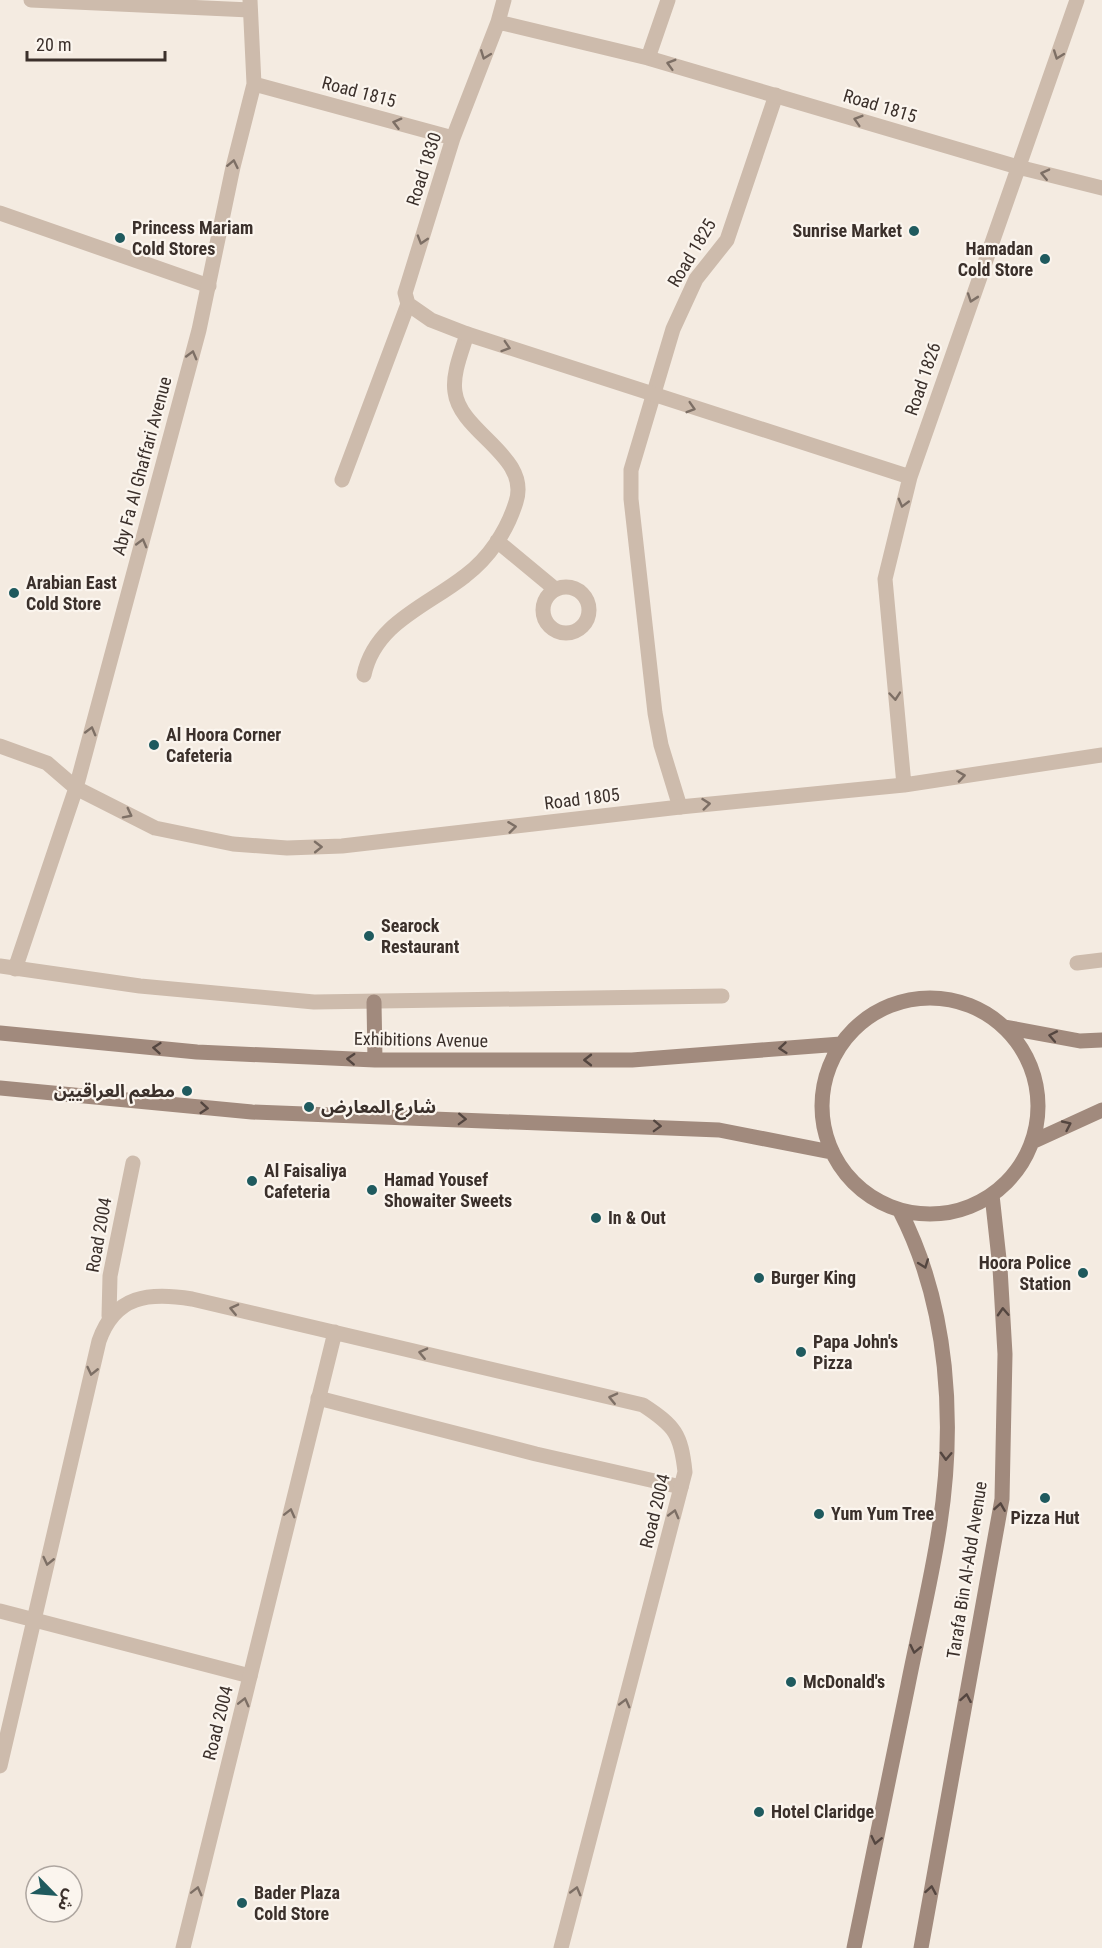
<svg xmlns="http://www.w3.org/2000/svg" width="1102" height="1948" font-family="'Roboto Condensed','Noto Sans Arabic',sans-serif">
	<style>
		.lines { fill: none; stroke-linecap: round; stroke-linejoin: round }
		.service { stroke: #cdbbac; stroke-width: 15 }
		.minor { stroke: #cdbbac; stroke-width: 15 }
		.secondary { stroke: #a18a7d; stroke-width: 15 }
		.oneway { stroke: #7d6f65 }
		.oneway2 { stroke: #544640 }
		.poi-dot { fill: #1f5a5e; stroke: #fbf5ee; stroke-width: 2 }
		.labels { text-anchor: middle; stroke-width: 4.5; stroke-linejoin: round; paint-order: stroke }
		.street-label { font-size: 18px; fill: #3b302b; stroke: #fbf5ee }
		.poi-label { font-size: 18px; font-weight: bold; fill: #3b302b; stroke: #fbf5ee; text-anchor: start }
	</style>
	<rect width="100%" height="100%" fill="#f4ebe1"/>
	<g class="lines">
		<path class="service" d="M31 0 250 10
			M0 213 209 286
			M342 480 408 304
			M497 541 555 589
			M543 610a23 23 0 1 1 46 0a23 23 0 1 1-46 0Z
			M364 675C375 623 427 606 465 576 489 558 507 531 516 502 531 456 460 433 455 392 452 374 462 351 467 334
			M680 807 661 745 655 713 631 499V470L673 329 696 279 727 240 776 95
			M1077 963 1102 960
			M109 1316 110 1276 133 1163
			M318 1398 536 1454 681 1487
			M0 1611 250 1676"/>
		<path class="minor" d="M504 0 498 22 453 138 405 293 408 304 431 320 467 334 910 477
			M498 22 648 58 1018 167 1102 188
			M648 58 668 0
			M254 84 453 138
			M0 746 47 763 76 788 155 828 233 844 287 848 342 846 680 807 904 785 1102 755
			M904 785 885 579 910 477 1077 0
			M0 966 140 986 314 1002 722 996
			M15 969 76 788 199 330 233 167 254 84 250 0
			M0 1766 99 1341C115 1295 149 1292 192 1299L643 1405C675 1426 681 1434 685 1472L561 1948
			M183 1948 335 1332"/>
		<path class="secondary" d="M822 1106a108 108 0 1 1 216 0a108 108 0 1 1-216 0Z
			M374 1002 375 1060
			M1005 1027 1080 1041 1102 1040
			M0 1033 197 1052 375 1060H632L841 1044
			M0 1088 252 1112 719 1130 831 1152
			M1032 1142 1102 1110
			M854 1948C872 1860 890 1773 908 1685 918 1634 931 1582 939 1530 956 1424 949 1306 900 1211
			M921 1948 1002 1499 1005 1354 1000 1268 992 1195"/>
	</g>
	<defs><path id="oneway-chevron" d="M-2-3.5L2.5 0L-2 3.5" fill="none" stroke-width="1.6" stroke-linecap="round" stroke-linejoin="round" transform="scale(1.5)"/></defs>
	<g class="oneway">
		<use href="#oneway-chevron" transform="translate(485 55) rotate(111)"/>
		<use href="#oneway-chevron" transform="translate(1058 55) rotate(110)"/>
		<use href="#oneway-chevron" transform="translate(671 64) rotate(-164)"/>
		<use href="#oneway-chevron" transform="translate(858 120) rotate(-163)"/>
		<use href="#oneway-chevron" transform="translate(397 123) rotate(-165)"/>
		<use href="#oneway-chevron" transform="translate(233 164) rotate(-78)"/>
		<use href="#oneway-chevron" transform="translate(1045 174) rotate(-167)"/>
		<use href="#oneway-chevron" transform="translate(422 240) rotate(107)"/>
		<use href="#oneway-chevron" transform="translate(972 298) rotate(109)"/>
		<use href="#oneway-chevron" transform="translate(506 347) rotate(18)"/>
		<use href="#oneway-chevron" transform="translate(192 355) rotate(-75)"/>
		<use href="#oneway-chevron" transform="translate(691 408) rotate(17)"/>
		<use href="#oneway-chevron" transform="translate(903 503) rotate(105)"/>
		<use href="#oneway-chevron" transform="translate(142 543) rotate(-75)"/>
		<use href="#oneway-chevron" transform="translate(895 696) rotate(85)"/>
		<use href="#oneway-chevron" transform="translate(91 731) rotate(-75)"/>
		<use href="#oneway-chevron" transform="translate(961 776) rotate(-9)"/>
		<use href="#oneway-chevron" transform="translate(706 804) rotate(-6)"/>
		<use href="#oneway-chevron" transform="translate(128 814) rotate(27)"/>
		<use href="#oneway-chevron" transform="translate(512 827) rotate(-7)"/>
		<use href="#oneway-chevron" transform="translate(318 847) rotate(-1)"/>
		<use href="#oneway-chevron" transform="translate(234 1309) rotate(-167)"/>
		<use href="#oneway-chevron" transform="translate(423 1353) rotate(-167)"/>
		<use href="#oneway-chevron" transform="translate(92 1371) rotate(103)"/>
		<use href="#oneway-chevron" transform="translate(613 1398) rotate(-167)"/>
		<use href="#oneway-chevron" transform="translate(290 1513) rotate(-76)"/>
		<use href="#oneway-chevron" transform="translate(674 1514) rotate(-75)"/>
		<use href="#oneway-chevron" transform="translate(48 1561) rotate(103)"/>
		<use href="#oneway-chevron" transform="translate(244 1702) rotate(-76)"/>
		<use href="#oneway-chevron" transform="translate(625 1703) rotate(-75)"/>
		<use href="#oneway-chevron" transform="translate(197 1891) rotate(-76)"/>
		<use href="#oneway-chevron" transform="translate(576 1891) rotate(-75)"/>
	</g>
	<g class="oneway2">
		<use href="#oneway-chevron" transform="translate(1053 1036) rotate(-169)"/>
		<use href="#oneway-chevron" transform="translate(157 1048) rotate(-175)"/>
		<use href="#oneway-chevron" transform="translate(783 1048) rotate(175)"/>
		<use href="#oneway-chevron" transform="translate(351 1059) rotate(-177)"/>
		<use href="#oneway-chevron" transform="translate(588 1060) rotate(-180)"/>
		<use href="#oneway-chevron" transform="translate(204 1108) rotate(5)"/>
		<use href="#oneway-chevron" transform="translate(462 1119) rotate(2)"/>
		<use href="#oneway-chevron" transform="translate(1067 1125) rotate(-25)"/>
		<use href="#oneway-chevron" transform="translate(657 1126) rotate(2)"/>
		<use href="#oneway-chevron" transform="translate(924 1264) rotate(70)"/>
		<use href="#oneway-chevron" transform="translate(1003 1312) rotate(-93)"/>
		<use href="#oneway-chevron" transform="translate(946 1456) rotate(92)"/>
		<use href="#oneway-chevron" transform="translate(1000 1507) rotate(-81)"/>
		<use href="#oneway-chevron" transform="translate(915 1649) rotate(102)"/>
		<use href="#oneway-chevron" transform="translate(966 1698) rotate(-80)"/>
		<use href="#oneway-chevron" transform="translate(876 1840) rotate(102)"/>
		<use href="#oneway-chevron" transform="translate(931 1890) rotate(-80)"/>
	</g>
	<g class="poi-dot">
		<circle cx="914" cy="231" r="6"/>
		<circle cx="120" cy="238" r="6"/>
		<circle cx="1045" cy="259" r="6"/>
		<circle cx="14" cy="593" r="6"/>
		<circle cx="154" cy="745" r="6"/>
		<circle cx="369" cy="936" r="6"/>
		<circle cx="187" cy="1091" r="6"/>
		<circle cx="309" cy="1107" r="6"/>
		<circle cx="252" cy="1181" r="6"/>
		<circle cx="372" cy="1190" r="6"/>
		<circle cx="596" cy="1218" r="6"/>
		<circle cx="1083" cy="1273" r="6"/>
		<circle cx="759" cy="1278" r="6"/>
		<circle cx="801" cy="1352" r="6"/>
		<circle cx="1045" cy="1498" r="6"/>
		<circle cx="819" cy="1514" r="6"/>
		<circle cx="791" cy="1682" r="6"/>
		<circle cx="759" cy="1812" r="6"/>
		<circle cx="242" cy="1903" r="6"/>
	</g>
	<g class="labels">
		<g class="street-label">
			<text transform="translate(359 92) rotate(15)" y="6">Road 1815</text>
			<text transform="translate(880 106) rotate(17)" y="6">Road 1815</text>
			<text transform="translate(424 169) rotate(-72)" y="6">Road 1830</text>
			<text transform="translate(692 253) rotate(-59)" y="6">Road 1825</text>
			<text transform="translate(923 379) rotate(-71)" y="6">Road 1826</text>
			<text transform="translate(142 466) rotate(-75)" y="6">Aby Fa Al Ghaffari Avenue</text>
			<text transform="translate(582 799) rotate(-7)" y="6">Road 1805</text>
			<text transform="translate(421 1040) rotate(1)" y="6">Exhibitions Avenue</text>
			<text transform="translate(99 1235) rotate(-80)" y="6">Road 2004</text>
			<text transform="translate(655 1511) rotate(-76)" y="6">Road 2004</text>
			<text transform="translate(967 1570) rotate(-81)" y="6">Tarafa Bin Al-Abd Avenue</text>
			<text transform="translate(218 1723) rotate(-76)" y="6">Road 2004</text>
		</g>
		<g class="poi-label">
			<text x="132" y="234">Princess Mariam<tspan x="132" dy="21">Cold Stores</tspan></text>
			<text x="902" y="237" text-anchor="end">Sunrise Market</text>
			<text x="1033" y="255" text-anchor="end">Hamadan<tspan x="1033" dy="21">Cold Store</tspan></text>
			<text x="26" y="589">Arabian East<tspan x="26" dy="21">Cold Store</tspan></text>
			<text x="166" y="741">Al Hoora Corner<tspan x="166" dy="21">Cafeteria</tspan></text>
			<text x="381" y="932">Searock<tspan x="381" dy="21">Restaurant</tspan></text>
			<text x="175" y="1097" text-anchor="end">مطعم العراقيين</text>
			<text x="321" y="1113">شارع المعارض</text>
			<text x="264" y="1177">Al Faisaliya<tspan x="264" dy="21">Cafeteria</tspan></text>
			<text x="384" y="1186">Hamad Yousef<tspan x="384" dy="21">Showaiter Sweets</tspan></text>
			<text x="608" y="1224">In &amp; Out</text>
			<text x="1071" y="1269" text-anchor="end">Hoora Police<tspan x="1071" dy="21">Station</tspan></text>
			<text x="771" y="1284">Burger King</text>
			<text x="813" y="1348">Papa John's<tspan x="813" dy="21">Pizza</tspan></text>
			<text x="831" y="1520">Yum Yum Tree</text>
			<text x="1045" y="1524" text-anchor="middle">Pizza Hut</text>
			<text x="803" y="1688">McDonald's</text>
			<text x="771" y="1818">Hotel Claridge</text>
			<text x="254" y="1899">Bader Plaza<tspan x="254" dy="21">Cold Store</tspan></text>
		</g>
	</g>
	<g transform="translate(54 1894) rotate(115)"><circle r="28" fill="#fbf5ee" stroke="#aea6a0" stroke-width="1.5"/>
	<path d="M0-4.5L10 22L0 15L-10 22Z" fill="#1f5a5e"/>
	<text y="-9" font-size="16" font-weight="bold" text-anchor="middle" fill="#3b302b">ش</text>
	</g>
	<path d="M27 51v9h138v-9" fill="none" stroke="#3b302b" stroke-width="3"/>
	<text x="36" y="51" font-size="18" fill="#3b302b" stroke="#fbf5ee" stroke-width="4.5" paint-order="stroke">20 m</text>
</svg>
